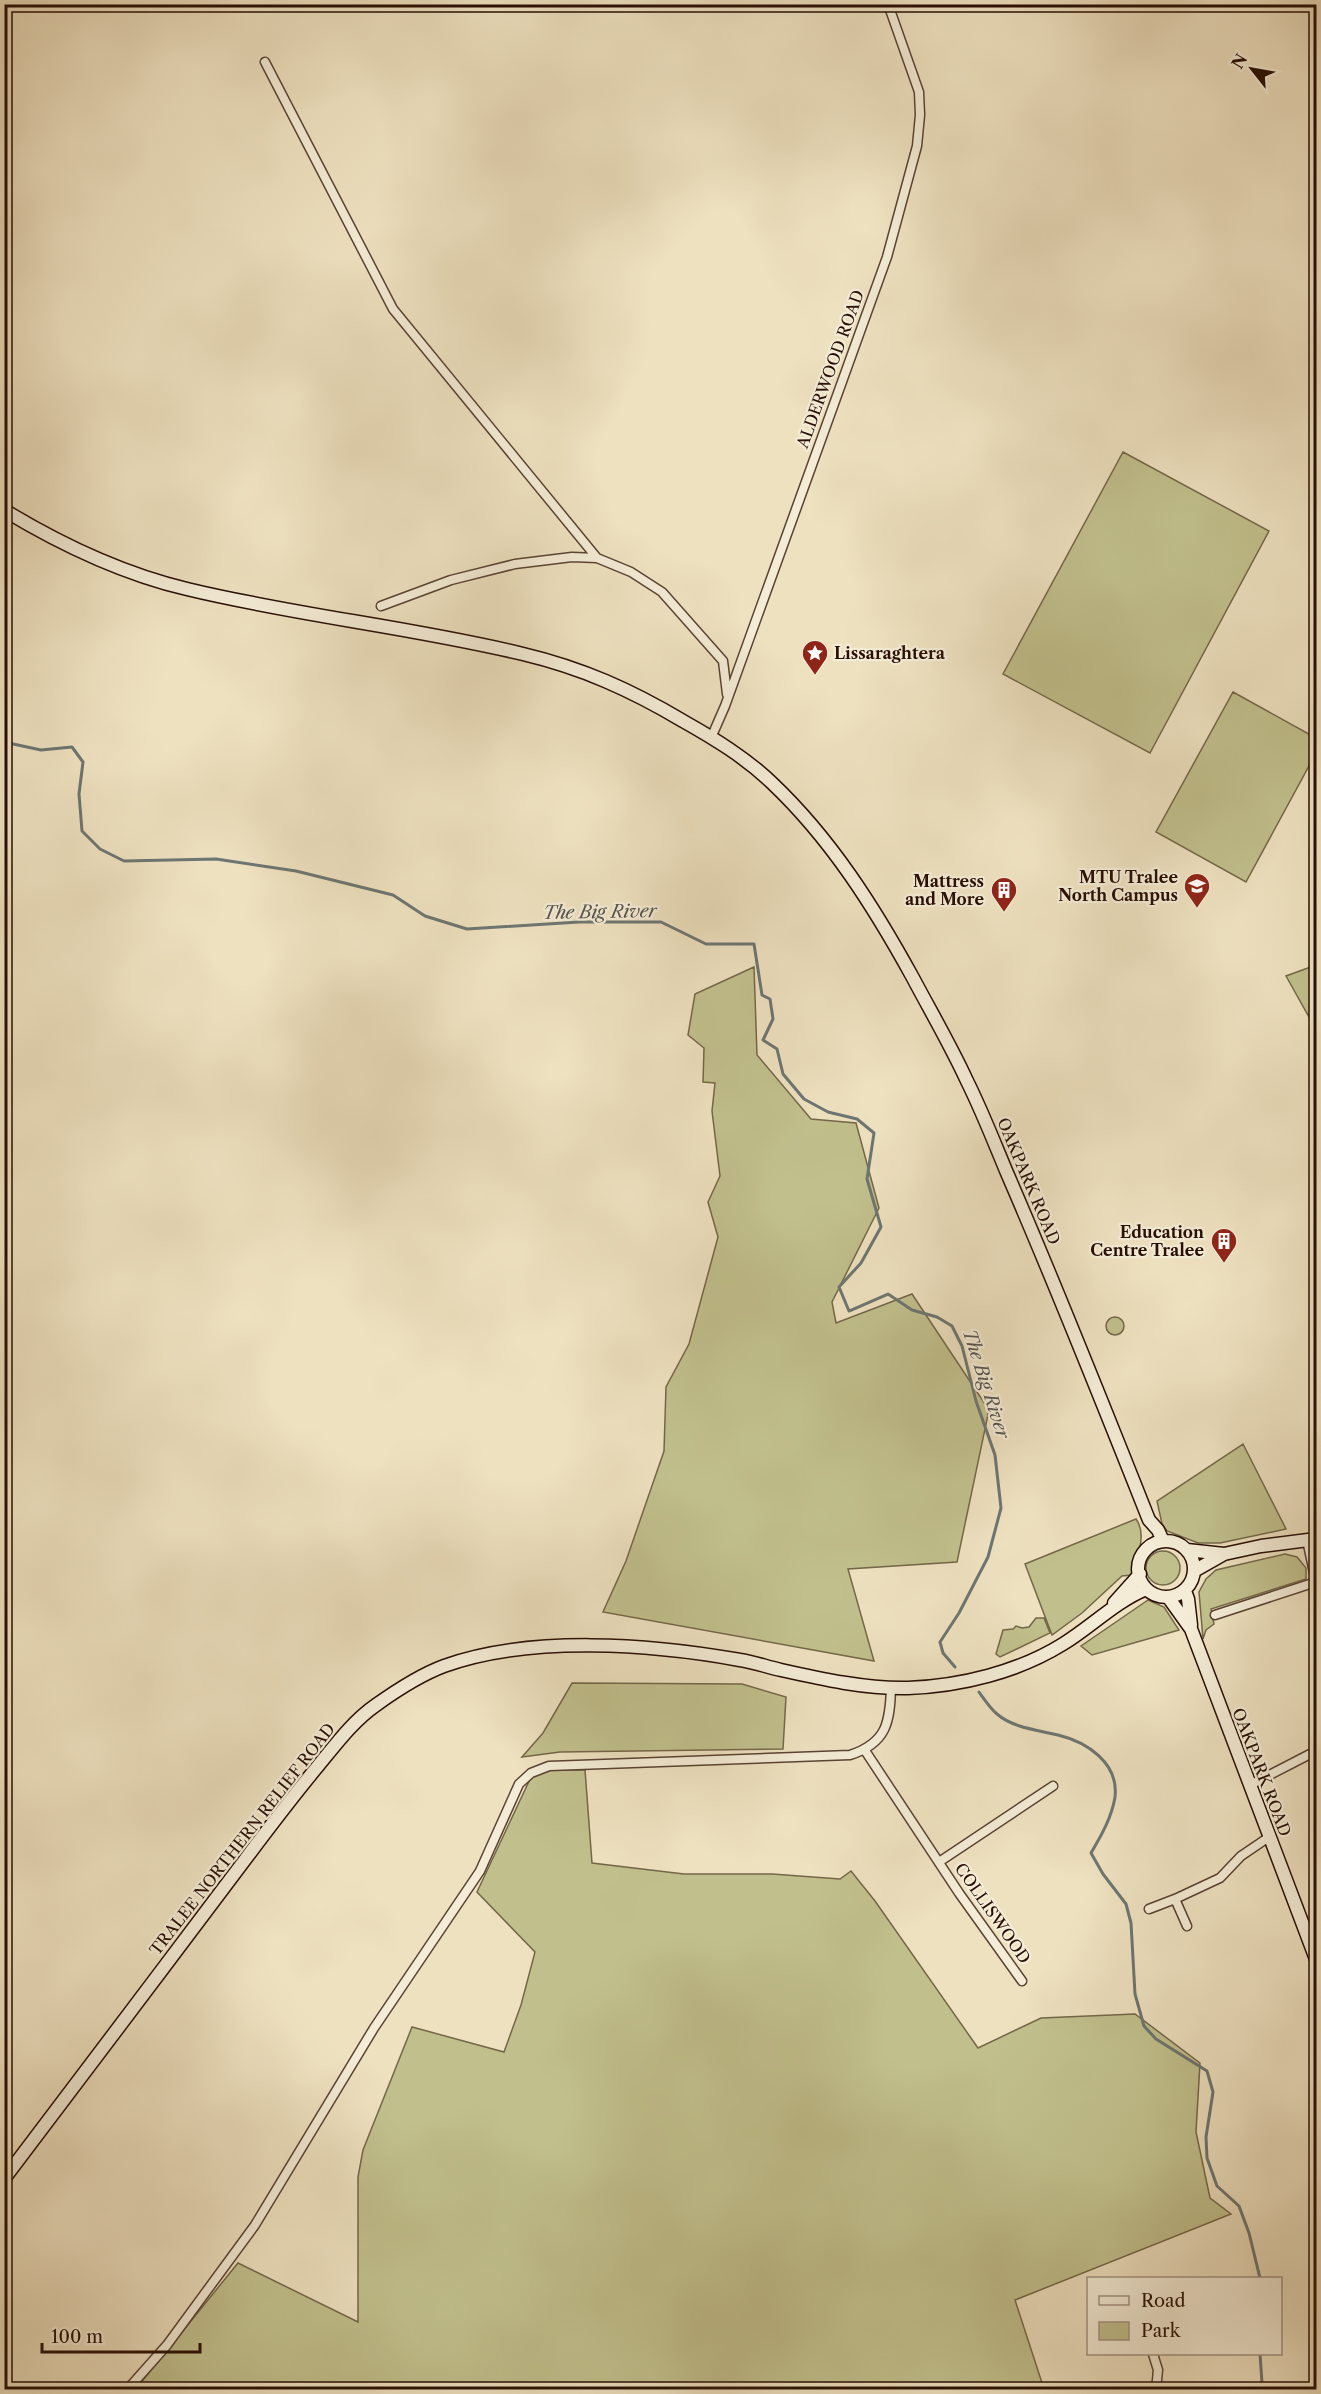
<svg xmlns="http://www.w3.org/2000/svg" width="1321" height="2394" font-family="'Libre Caslon Text',serif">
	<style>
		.green { fill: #c1c08d; stroke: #746748; stroke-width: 1.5 }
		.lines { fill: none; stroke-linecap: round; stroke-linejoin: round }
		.stream { stroke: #6d7672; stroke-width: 3 }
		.street-casing { stroke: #594333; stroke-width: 11 }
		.secondary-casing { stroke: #270e04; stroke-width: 15 }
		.street { stroke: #f4ecd6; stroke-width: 8 }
		.secondary { stroke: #f4ecd6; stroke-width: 12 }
		.labels { text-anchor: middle; stroke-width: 4.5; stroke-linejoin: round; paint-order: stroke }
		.street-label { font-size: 16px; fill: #270e04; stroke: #f4ecd6 }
		.poi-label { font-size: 16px; font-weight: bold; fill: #270e04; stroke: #f4ecd6; text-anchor: end }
		.water-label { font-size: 18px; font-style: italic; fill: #56534d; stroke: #f4ecd6 }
	</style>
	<rect width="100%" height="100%" fill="#eee1c0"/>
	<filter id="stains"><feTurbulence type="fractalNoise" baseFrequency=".00333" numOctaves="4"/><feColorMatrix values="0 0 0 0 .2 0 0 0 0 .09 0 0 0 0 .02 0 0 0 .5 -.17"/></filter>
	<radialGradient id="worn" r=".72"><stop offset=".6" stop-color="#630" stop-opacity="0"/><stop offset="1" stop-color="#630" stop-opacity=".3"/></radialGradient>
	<path class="green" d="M1123 452 1269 531 1150 753 1003 674Z
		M1233 692 1316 738V753L1246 882 1156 832Z
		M1316 965V1023L1309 1017 1286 976Z
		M754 967 757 1055 811 1119 856 1123 879 1208 832 1302 836 1323 912 1294 989 1410 957 1562 848 1569 874 1661 603 1612 626 1561 664 1451 666 1387 689 1344 718 1237 708 1202 720 1176 712 1111 715 1083 703 1082 704 1048 688 1035 695 994Z
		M1106 1326a9 9 0 1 1 18 0a9 9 0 1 1-18 0Z
		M1243 1444 1286 1529 1220 1543H1198L1167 1531 1162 1524 1157 1501Z
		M1136 1519C1148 1536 1136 1558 1131 1575L1122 1576 1082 1613 1052 1635 1025 1564Z
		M1146 1568a17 17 0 1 1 34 0a17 17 0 1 1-34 0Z
		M1285 1554 1297 1557 1306 1568V1579L1211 1609 1214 1624 1206 1630 1203 1639 1199 1592 1206 1579 1216 1570Z
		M1148 1600 1164 1607 1179 1630 1092 1655 1081 1646Z
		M1036 1618H1044L1050 1633 1000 1657 996 1654 1003 1630 1013 1629 1016 1626 1022 1628 1029 1627Z
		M572 1683 742 1684 786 1697 783 1749 560 1752 522 1757 543 1733Z
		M549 1770H585L592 1863 684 1874H772L840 1879 851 1871 875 1901 978 2048 1041 2018 1135 2014 1200 2063 1196 2132 1210 2198 1231 2214 1015 2300 1044 2389 135 2390 238 2263 358 2322V2177L363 2150 412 2027 504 2052 521 2005 535 1952 477 1892 531 1777Z"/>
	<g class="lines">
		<path class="stream" d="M4 742 41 750 72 747 83 762 79 794 82 831 100 849 124 861 216 859 296 871 393 895 425 916 467 929 579 922H661L706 944H754L762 995 770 999 773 1019 763 1040 777 1049 783 1074 804 1099 828 1112 857 1119 874 1133 867 1179 881 1227 861 1263 839 1287 849 1311 888 1294 912 1310 937 1317 952 1326 962 1346 976 1401 995 1455 1001 1508 988 1557 959 1613 940 1642 943 1653 955 1667
			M979 1692C984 1699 990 1708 997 1714 1013 1728 1038 1730 1058 1735 1087 1742 1119 1763 1115 1797 1112 1817 1101 1836 1091 1853L1103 1874 1126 1904 1131 1923 1135 1994 1144 2026 1156 2039 1207 2071 1213 2092 1206 2137 1207 2158 1217 2186 1239 2206 1249 2233 1260 2278
			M1260 2354 1262 2383 1265 2390"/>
		<g class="street-casing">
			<path id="street" d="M265 62 393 309 597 558
				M381 606 451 580 515 564 572 557 597 558 631 572 662 592 723 661 727 694
				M711 738 725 706 887 257 917 146 920 115 919 92 888 4
				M1307 1540 1316 1582
				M1215 1615 1316 1582
				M864 1749 959 1893 1022 1981
				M1250 1785 1316 1751
				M939 1862 1053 1786
				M1175 1899 1187 1926
				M1149 1909 1175 1899 1220 1878 1241 1856 1269 1837
				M1153 2354 1158 2370 1156 2390
				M127 2390 167 2345 255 2225 374 2028 480 1871 519 1784 531 1773 549 1766 850 1755C887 1743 890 1722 891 1687"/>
		</g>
		<g class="secondary-casing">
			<path id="secondary" d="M4 510C60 544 124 574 187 589 298 616 412 627 523 654 582 668 631 690 683 721 715 739 746 758 772 783 831 839 874 907 913 978 931 1012 951 1046 967 1081 982 1111 994 1142 1007 1173 1057 1288 1103 1404 1149 1520L1158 1530 1163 1541
				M1138 1569a28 28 0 1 1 56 0a28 28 0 1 1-56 0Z
				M1187 1550 1224 1554 1261 1546 1316 1539
				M1194 1571 1224 1554
				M1185 1591 1188 1599 1191 1625
				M1168 1597 1191 1629 1316 1959
				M1114 1603 1140 1574
				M4 2179C84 2074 164 1967 244 1861 268 1829 292 1797 318 1766 336 1744 353 1721 376 1705 397 1690 420 1675 444 1666 530 1635 651 1644 740 1660 754 1662 767 1667 781 1670 821 1679 866 1689 908 1688 961 1686 1018 1672 1063 1644 1092 1626 1115 1602 1146 1589"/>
		</g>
		<use href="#street" class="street"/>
		<use href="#secondary" class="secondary"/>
	</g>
	<defs>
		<g id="sight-pin" transform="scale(1.35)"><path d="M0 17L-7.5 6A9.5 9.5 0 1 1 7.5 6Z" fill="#8f2418" stroke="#f4ecd6"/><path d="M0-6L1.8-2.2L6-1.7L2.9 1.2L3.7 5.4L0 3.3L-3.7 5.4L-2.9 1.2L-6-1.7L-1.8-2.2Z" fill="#fff"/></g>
		<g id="university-pin" transform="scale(1.35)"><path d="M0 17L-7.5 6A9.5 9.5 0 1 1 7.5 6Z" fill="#8f2418" stroke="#f4ecd6"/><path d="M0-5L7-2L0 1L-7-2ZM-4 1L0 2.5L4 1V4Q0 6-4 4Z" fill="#fff"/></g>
		<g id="building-pin" transform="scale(1.35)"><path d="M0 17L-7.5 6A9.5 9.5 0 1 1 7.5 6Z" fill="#8f2418" stroke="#f4ecd6"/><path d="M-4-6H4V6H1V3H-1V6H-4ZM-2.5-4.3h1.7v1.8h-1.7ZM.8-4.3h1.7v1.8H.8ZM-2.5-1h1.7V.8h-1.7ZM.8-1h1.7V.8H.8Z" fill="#fff"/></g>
	</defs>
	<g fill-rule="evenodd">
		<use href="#sight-pin" x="815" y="653"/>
		<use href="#university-pin" x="1197" y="886"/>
		<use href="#building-pin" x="1004" y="890"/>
		<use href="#building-pin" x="1224" y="1241"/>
	</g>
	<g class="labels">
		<g class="street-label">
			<text transform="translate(830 369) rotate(-70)" y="6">ALDERWOOD ROAD</text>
			<text transform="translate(1029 1181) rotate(67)" y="6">OAKPARK ROAD</text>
			<text transform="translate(1262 1772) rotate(69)" y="6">OAKPARK ROAD</text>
			<text transform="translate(242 1839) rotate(-52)" y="6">TRALEE NORTHERN RELIEF ROAD</text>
			<text transform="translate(993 1913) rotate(55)" y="6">COLLISWOOD</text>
		</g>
		<g class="poi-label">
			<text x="834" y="659" text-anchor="start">Lissaraghtera</text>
			<text x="1178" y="883">MTU Tralee<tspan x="1178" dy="18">North Campus</tspan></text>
			<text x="984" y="887">Mattress<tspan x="984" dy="18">and More</tspan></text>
			<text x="1204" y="1238">Education<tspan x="1204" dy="18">Centre Tralee</tspan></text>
		</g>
		<g class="water-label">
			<text transform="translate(600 912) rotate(-1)" y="6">The Big River</text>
			<text transform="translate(986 1384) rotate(72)" y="6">The Big River</text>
		</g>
	</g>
	<rect width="1321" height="2394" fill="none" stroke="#eee1c0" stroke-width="24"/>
	<rect x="6" y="6" width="1309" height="2382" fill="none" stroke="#270e04" stroke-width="3"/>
	<rect x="12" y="12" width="1297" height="2370" fill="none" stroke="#270e04" stroke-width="1.5"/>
	<rect x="1087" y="2277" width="195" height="78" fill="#f4ecd6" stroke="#a29382" stroke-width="1.5"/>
	<rect x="1099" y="2296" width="30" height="9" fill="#f4ecd6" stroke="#a29382" stroke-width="1.5"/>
	<text x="1141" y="2307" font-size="18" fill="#270e04">Road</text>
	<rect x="1099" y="2322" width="30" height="18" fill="#c1c08d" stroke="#a29382" stroke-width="1.5"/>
	<text x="1141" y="2337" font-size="18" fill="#270e04">Park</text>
	<g transform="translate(1252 69) rotate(301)" stroke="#f4ecd6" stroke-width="4.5" paint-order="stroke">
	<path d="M0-4.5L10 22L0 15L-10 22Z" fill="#270e04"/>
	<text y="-9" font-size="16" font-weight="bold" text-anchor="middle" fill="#270e04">N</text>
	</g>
	<path d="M42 2343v9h158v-9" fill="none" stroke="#270e04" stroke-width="3"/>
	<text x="51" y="2343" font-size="18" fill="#270e04" stroke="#f4ecd6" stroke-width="4.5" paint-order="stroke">100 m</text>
	<rect width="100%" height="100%" filter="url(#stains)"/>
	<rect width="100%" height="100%" fill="url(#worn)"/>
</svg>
